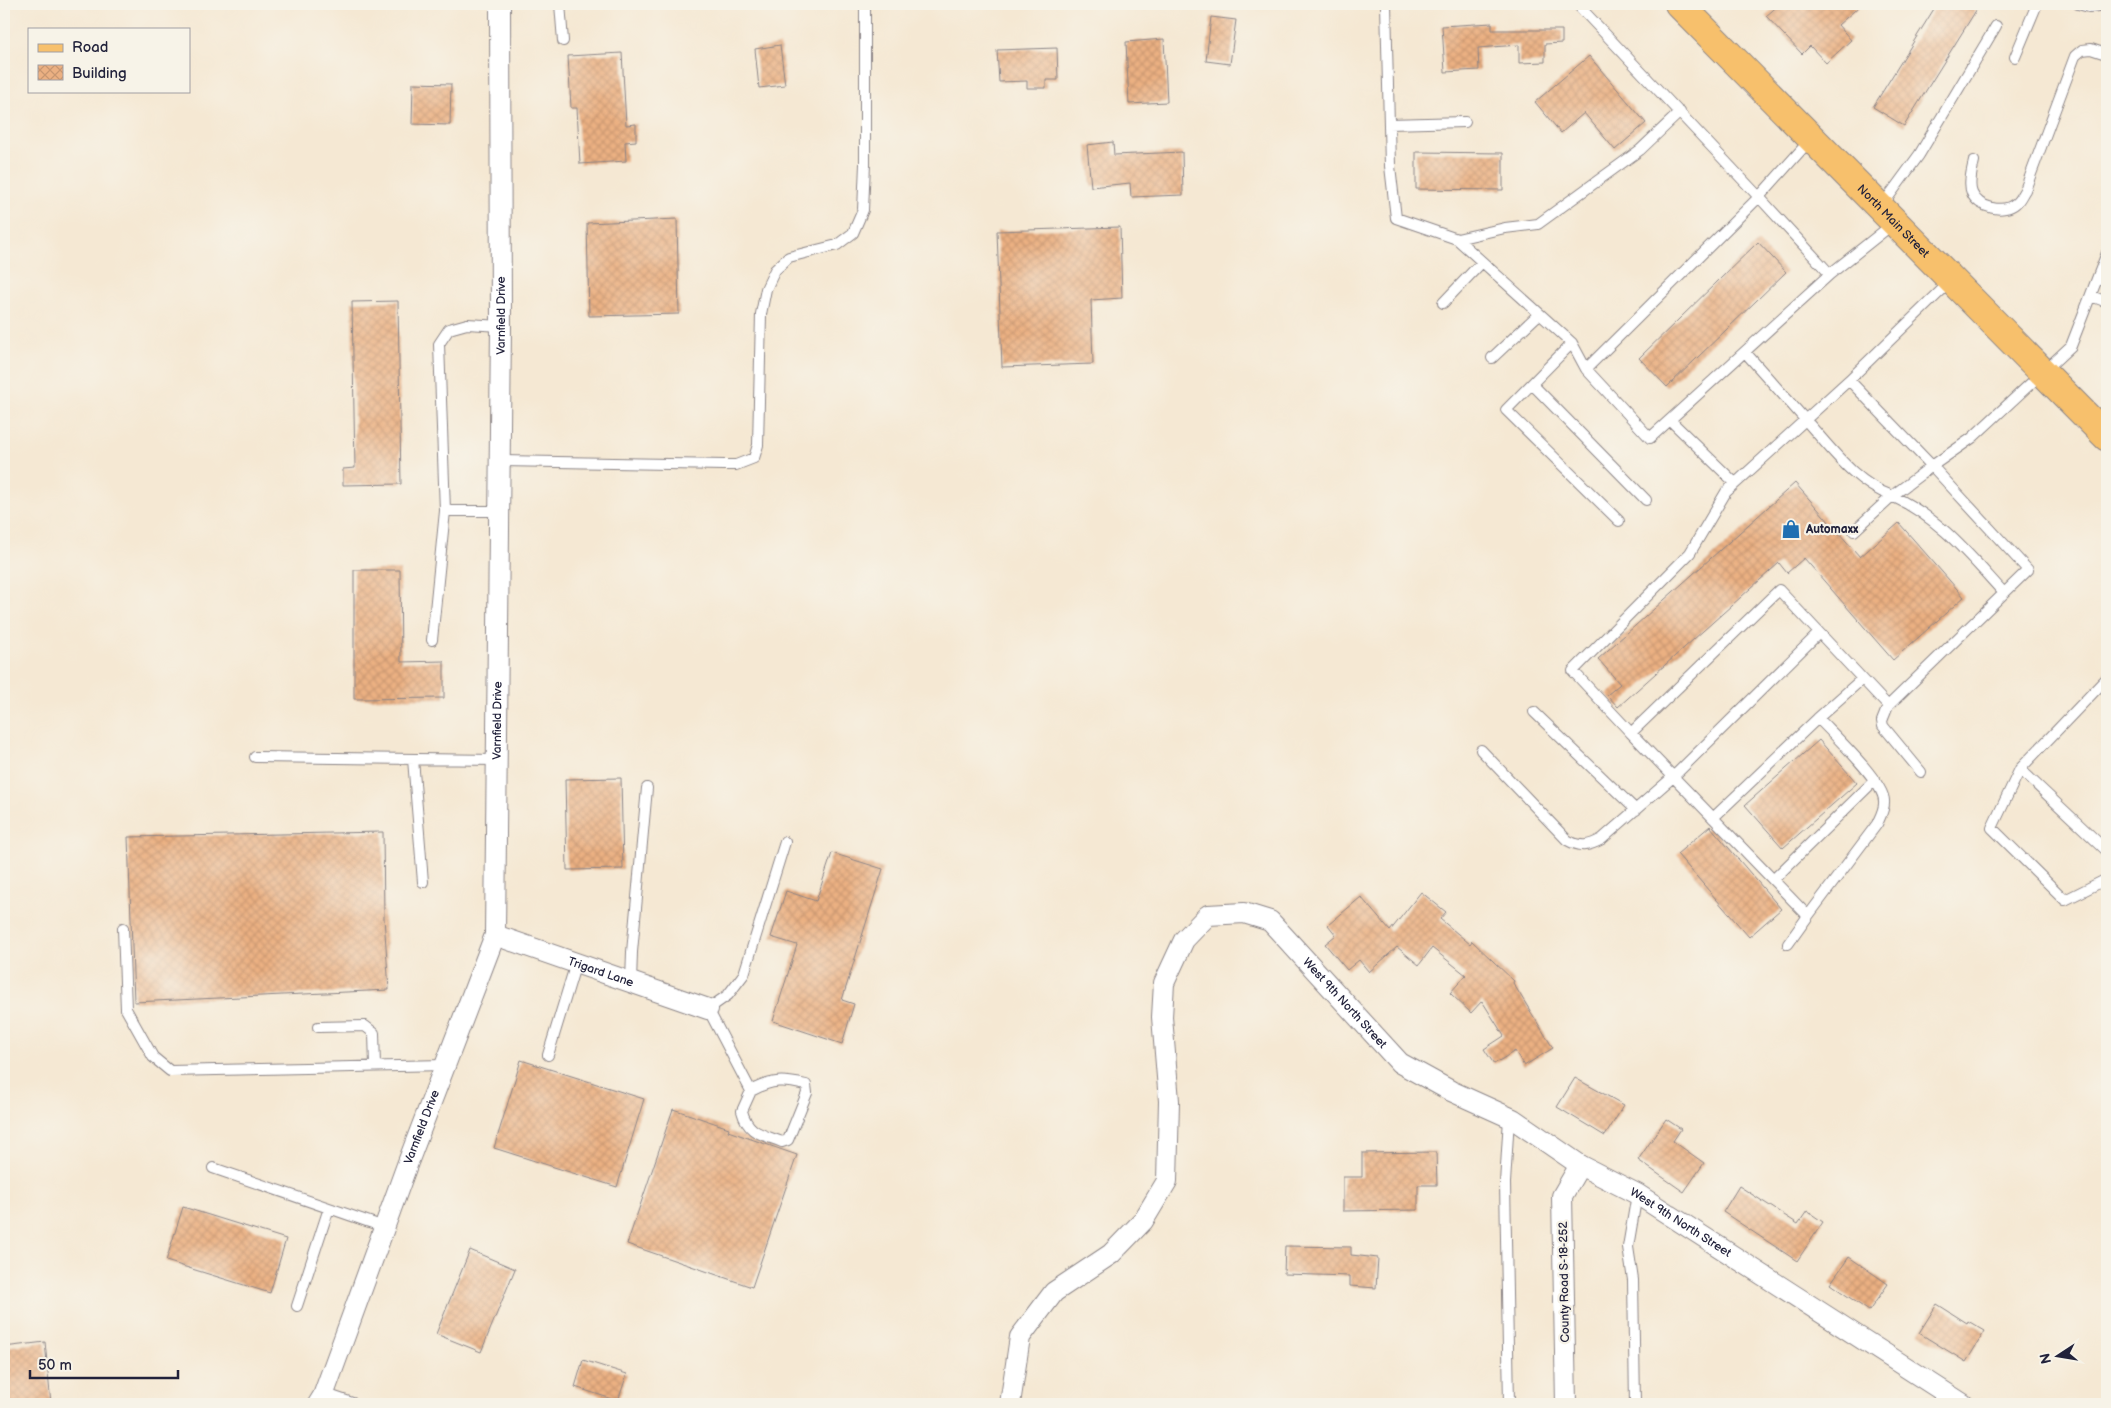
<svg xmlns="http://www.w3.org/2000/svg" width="2111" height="1408" font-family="'Balsamiq Sans',sans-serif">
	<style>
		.building { fill: url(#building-cross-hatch) }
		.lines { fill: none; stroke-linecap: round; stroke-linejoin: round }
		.lane-casing { stroke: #8c8587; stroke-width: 12 }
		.street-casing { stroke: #8c8587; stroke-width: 22 }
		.primary-casing { stroke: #8c8587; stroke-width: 30 }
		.lane { stroke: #fff; stroke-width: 10 }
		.street { stroke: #fff; stroke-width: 20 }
		.primary { stroke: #f7c06c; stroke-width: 28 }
		.labels { text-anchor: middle; stroke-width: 4.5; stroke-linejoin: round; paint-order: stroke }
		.street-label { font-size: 12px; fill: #22223b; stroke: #f7f3e8 }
		.poi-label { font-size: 12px; font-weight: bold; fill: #22223b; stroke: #f7f3e8; text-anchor: start }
	</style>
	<defs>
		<pattern id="building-cross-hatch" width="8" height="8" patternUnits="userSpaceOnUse" patternTransform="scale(1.25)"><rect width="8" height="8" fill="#ebb082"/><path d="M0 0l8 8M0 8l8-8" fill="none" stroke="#c99771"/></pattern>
	</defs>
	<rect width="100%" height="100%" fill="#f7f3e8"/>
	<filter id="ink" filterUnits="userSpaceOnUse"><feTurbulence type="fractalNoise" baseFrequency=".02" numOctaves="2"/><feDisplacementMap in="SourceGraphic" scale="10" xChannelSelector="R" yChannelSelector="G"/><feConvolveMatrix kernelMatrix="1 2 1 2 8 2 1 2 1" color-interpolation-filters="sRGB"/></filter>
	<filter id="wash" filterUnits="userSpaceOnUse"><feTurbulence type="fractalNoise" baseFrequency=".0096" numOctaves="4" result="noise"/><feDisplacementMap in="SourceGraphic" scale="20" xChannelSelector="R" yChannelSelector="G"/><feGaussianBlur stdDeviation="1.12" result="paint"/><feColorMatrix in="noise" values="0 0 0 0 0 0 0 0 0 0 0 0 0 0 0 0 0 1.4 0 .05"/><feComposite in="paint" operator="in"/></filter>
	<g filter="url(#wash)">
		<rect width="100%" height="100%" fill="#f5e8d3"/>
		<g id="blocks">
			<path class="building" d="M1780 4H1862L1838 25 1851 40 1826 63 1810 46 1802 54 1766 16Z
				M1937 4H1980L1904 126 1873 107Z
				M1211 17 1236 20 1230 64 1206 61Z
				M1492 23V30H1562V43L1545 44V62L1519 63V45L1478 48 1479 70 1445 72 1442 26Z
				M1164 39 1167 102 1129 104 1126 42Z
				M780 45 785 85 759 88 755 49Z
				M1057 48 1058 80H1046V88H1027V81L999 82 997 50Z
				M622 53 626 125 636 124V141L625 142 626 161 580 164 577 108H571L568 56Z
				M1589 56 1646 123 1615 150 1584 113 1561 133 1535 102Z
				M413 83 451 84 450 125 412 124Z
				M1113 142 1114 155 1182 152 1183 195 1131 197 1130 183 1091 187 1087 145Z
				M1416 152 1503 153V190L1416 189Z
				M677 219 679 314 589 316 587 223Z
				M1120 227 1122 298 1091 300 1093 364 1002 367 997 231Z
				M1758 242 1786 272 1667 387 1639 358Z
				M398 301 401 484 343 485V469L355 468 352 302Z
				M1795 483 1860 557 1899 523 1964 597 1893 660 1804 558 1787 573 1779 563 1618 707 1607 695 1620 684 1598 659Z
				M354 570H400L401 662 444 661V698L354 699Z
				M1819 740 1857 783 1783 848 1745 805Z
				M621 778 623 869 567 870 565 779Z
				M1710 826 1781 909 1749 937 1677 854Z
				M383 832 384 918 389 990 134 1002 128 837Z
				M832 853 883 869 842 1000 854 1004 842 1044 773 1021 797 945 771 937 786 891 816 901Z
				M1421 892 1446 912 1440 919 1470 944 1472 941 1514 981 1513 983 1553 1048 1524 1066 1515 1051 1494 1064 1484 1049 1504 1036 1482 1001 1471 1013 1450 993 1466 975 1432 948 1419 965 1397 947 1369 972 1359 960 1347 970 1325 944 1336 935 1328 925 1361 897 1390 931Z
				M521 1060 644 1099 617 1187 494 1148Z
				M1575 1078 1624 1105 1605 1136 1557 1107Z
				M673 1109 729 1128 728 1131 797 1155 752 1287 627 1244Z
				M1666 1119 1681 1129 1673 1141 1704 1163 1684 1192 1638 1160Z
				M1436 1152 1437 1185H1418V1210L1343 1211V1177H1362V1153Z
				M1739 1186 1798 1224 1807 1211 1823 1222 1797 1261 1723 1212Z
				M183 1207 286 1239 270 1293 166 1261Z
				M1285 1246 1351 1247V1255L1378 1258 1376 1288 1350 1286V1276L1284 1274Z
				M470 1250 515 1269 481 1352 436 1334Z
				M1849 1257 1888 1284 1869 1311 1830 1284Z
				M1937 1304 1967 1323 1968 1321 1985 1331 1966 1362 1919 1333Z
				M45 1342 51 1404H4V1347Z
				M583 1360 627 1374 618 1401 575 1387Z"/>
		</g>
	</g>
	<g filter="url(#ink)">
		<use href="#blocks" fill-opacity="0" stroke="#8c8587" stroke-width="1"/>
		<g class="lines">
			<g class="lane-casing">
				<path id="lane" d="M560 4 563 41
					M1386 4 1390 166 1396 218 1457 239 1505 228 1538 224 1640 150 1680 112
					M1577 4 1759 197 1586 369 1650 438 1830 274 1759 197 1811 139
					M2078 4 2089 7 2098 6
					M2015 57 2037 4
					M1389 124 1465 122
					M1974 161C1972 170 1968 184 1972 193 1978 208 2004 214 2016 203 2020 200 2022 194 2025 190L2075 56 2082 50 2091 49 2106 54 2107 56
					M1881 207 1919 155 1996 26
					M1457 239 1572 343
					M1830 274 1894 223
					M2091 296 2107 302
					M1443 303 1482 262
					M1745 352C1766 376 1788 400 1809 424 1834 452 1856 483 1892 496L1932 466 1849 380 1726 492 1690 553 1573 671 1631 733 1779 590 1888 706 2028 570 1932 466 1972 438 2071 346 2107 253
					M1492 358 1539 314
					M1586 369 1572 343 1506 410 1619 521
					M1849 380 1952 280
					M1532 384 1646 500
					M1670 420 1735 483
					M500 461 724 465H736L754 458 758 445 761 314 766 289 775 270 789 257 837 245 853 233 863 210 865 164V4
					M445 511H499
					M1854 531 1892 496C1940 518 1969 555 2004 593
					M432 640 445 511 439 344 449 329 467 324 501 326
					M2107 678 2020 769 1992 828 2065 900 2107 879
					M1888 706 1882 721 1883 726 1921 772
					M1534 712 1636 810
					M1631 733 1808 916 1788 944
					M1481 750 1567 840C1581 848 1589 846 1602 839L1673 777 1819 633
					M255 757 497 760
					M413 759 423 882
					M2020 769 2107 851
					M1713 818 1818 718
					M1773 880 1875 780
					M1808 916 1877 824C1880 817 1885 809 1884 801 1884 782 1833 734 1818 718L1862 679
					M123 928 126 1009 153 1057 170 1071 445 1065
					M631 982 632 952 647 788
					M318 1027 365 1026 374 1033 375 1066
					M548 1055 576 963
					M751 1091C772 1079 784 1080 806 1085L807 1093 788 1140 782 1142C762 1134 748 1134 742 1111L751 1091 708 1009 728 995 744 974 785 842
					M213 1168 384 1227
					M297 1306 329 1208
					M323 1393 355 1404
					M1509 1404 1505 1183 1509 1118
					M1635 1404 1633 1280 1628 1247 1637 1194"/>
			</g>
			<g class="street-casing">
				<g id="street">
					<path id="s1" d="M495 935 708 1009"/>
					<path id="s2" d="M318 1404 323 1396 407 1165 495 935 501 326 500 4"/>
					<path id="s3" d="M1010 1404 1020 1337 1054 1292 1111 1254 1143 1221 1167 1181 1169 1101 1162 1017 1164 983 1184 940 1208 915 1244 913 1270 921 1400 1063 1451 1091 1513 1119 1580 1165 1637 1194 1963 1404"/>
					<path d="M1566 1404 1562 1196 1580 1165"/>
				</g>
			</g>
			<g class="primary-casing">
				<g id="primary">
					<path id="s4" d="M1679 4 2107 437"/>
				</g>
			</g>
			<use href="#lane" class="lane"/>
			<use href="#street" class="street"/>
			<use href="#primary" class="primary"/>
		</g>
	</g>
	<defs>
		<g id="shop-bare" transform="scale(1.5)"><path d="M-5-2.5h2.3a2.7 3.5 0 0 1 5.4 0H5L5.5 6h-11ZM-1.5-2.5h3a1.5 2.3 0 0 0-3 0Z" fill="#1f6fb2" stroke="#f7f3e8" stroke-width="2.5" paint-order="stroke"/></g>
	</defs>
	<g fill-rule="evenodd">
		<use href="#shop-bare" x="1791" y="529"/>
	</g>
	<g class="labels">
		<g class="street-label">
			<text dy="4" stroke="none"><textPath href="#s4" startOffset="305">North Main Street</textPath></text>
			<text dy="4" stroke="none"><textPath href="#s2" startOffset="1121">Varnfield Drive</textPath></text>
			<text dy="4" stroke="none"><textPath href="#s2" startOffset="716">Varnfield Drive</textPath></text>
			<text dy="4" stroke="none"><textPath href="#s1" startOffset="112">Trigard Lane</textPath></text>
			<text dy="4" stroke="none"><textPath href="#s3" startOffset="740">West 9th North Street</textPath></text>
			<text dy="4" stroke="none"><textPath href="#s2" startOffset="296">Varnfield Drive</textPath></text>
			<text dy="4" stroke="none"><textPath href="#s3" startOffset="1145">West 9th North Street</textPath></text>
			<text transform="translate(1564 1282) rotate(-91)" y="4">County Road S-18-252</text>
		</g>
		<g class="poi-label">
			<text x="1806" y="533">Automaxx</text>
		</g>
	</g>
	<rect width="2111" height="1408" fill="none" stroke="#f7f3e8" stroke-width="20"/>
	<rect x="28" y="28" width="162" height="65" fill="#f7f3e8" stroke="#a29fa3"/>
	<rect x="38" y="44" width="25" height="8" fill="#f7c06c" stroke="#a29fa3"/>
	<text x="72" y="52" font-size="15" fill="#22223b">Road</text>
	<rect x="38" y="65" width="25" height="15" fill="url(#building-cross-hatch)" stroke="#a29fa3"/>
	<text x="72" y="78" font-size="15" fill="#22223b">Building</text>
	<g transform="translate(2058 1356) rotate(258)" stroke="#f7f3e8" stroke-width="4" paint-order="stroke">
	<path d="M0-4L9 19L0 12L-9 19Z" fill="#22223b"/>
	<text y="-8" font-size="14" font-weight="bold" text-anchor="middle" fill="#22223b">N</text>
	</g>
	<path d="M30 1370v8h148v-8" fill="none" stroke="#22223b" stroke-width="2.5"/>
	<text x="38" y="1370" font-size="15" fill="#22223b" stroke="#f7f3e8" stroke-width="4" paint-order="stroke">50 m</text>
</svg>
